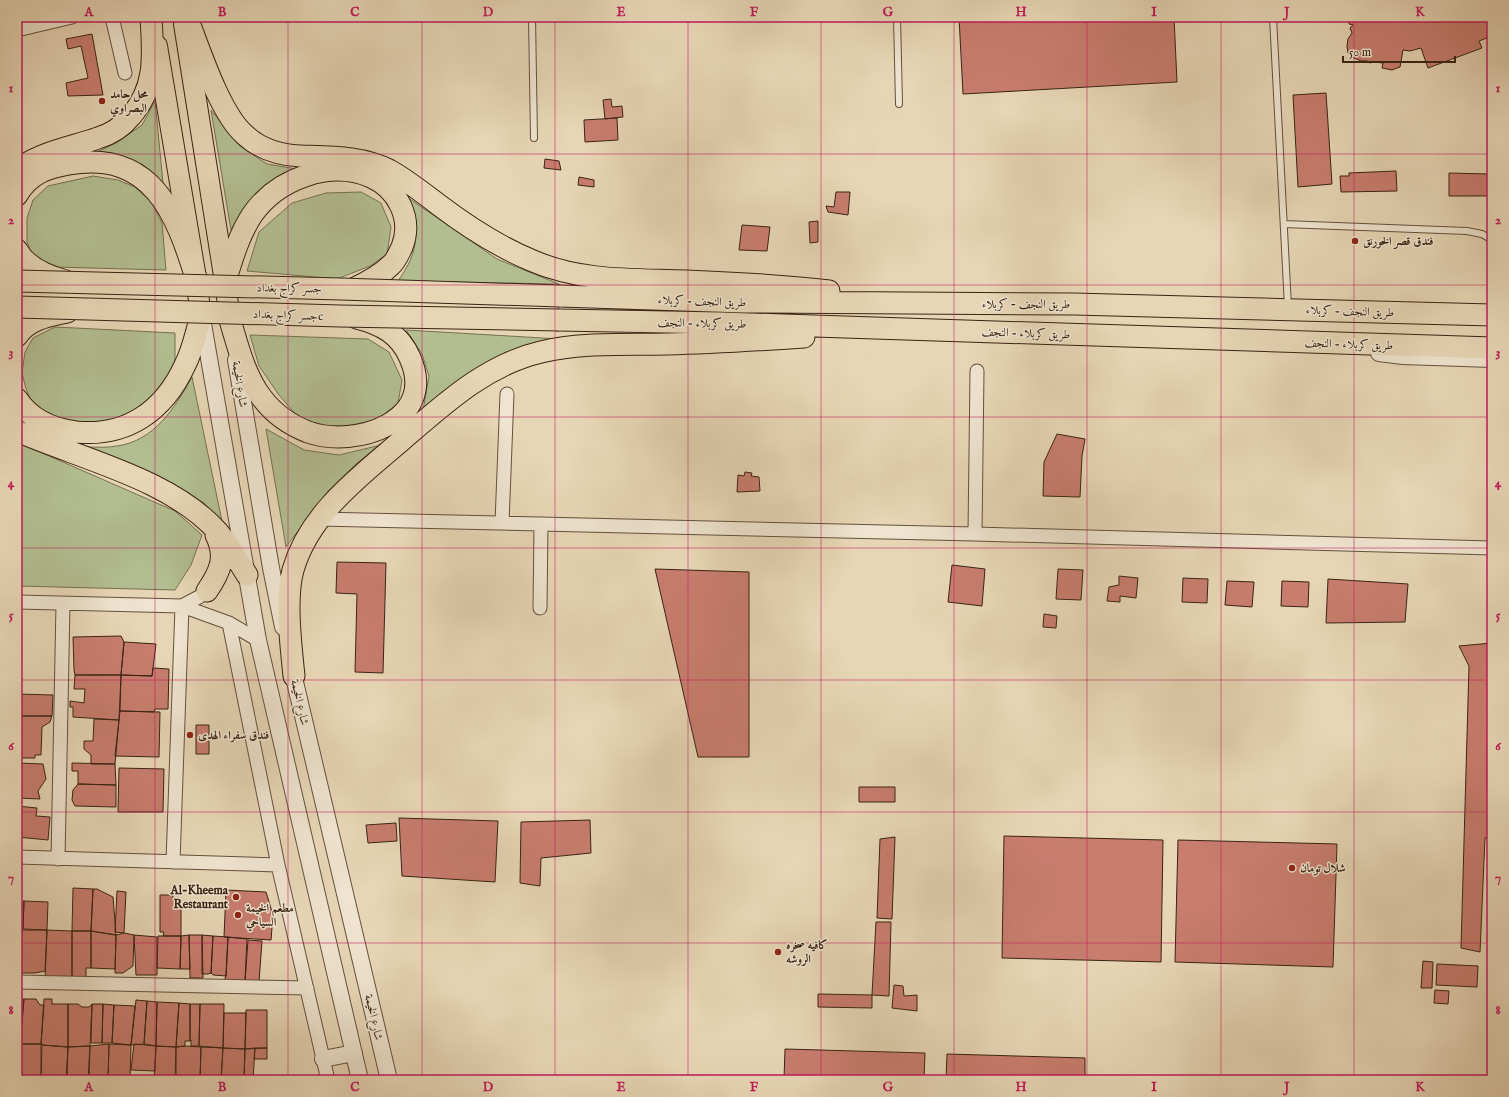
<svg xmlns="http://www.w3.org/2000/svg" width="1509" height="1097" font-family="'IM FELL English',Amiri,serif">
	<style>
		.green { fill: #b2be91; stroke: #767052 }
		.building { fill: #c87d6f; stroke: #392313 }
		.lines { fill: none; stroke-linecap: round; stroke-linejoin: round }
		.service-casing { stroke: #64503c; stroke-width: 8 }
		.minor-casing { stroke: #64503c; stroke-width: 15 }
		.tertiary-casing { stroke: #64503c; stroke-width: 18 }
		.primary-casing { stroke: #392313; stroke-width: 22 }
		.trunk-casing { stroke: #392313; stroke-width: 23 }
		.service { stroke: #efe4d0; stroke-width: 6 }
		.minor { stroke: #efe4d0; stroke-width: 13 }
		.tertiary { stroke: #efe4d0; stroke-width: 16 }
		.primary { stroke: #e7d6b6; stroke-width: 20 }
		.trunk { stroke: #e7d6b6; stroke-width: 21 }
		.trunk-bridge-casing { stroke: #392313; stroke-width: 23; stroke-linecap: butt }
		.trunk-bridge { stroke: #e7d6b6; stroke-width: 21 }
		.grid { fill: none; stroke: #c2185b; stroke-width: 1; stroke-opacity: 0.55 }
		.poi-dot { fill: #8f2418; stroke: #efe4d0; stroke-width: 1.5 }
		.labels { text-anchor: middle; stroke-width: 3; stroke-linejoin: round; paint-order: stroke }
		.poi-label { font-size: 12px; font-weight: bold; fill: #392313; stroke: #efe4d0; text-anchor: start }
		.street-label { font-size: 12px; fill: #392313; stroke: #efe4d0 }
		.neatline { fill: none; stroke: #c2185b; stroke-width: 1.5 }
		.grid-label { font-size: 13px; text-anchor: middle; font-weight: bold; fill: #c2185b }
	</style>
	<rect width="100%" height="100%" fill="#e7d6b6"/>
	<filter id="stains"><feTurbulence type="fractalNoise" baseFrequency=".005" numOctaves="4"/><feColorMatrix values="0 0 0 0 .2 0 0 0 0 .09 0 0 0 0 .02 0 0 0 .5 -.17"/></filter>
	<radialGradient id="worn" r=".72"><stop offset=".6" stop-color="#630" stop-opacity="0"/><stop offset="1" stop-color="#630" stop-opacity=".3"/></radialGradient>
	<path class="green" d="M155 101 163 183C142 162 114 162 86 157L116 143 142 125Z
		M211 110 240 146 267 164 303 170 264 188 247 205 231 230Z
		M93 176 118 180 135 187 152 203 162 223 166 270 52 267 34 258 27 242V218L33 200 48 186Z
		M361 192 381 203 391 227 387 254 370 266 337 279 247 271 259 232 292 203 326 193Z
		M407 197 497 259 559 284 398 281C421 248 418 234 407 197Z
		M55 327 175 333V364L156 396 126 416 108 421 87 423 58 419 35 409 26 389 22 373 25 352 33 338Z
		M406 330 560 339 506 352 468 376 422 416 429 376 422 354Z
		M250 335 368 339 389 352 402 380 398 403 378 419 347 426H320L297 416 279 395 259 366Z
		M192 377 223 526 204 503 167 482 86 447C96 447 107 448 117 446 154 441 175 408 192 377Z
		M266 429 304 450 339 455 381 445 357 463 324 496 286 547Z
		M17 442 175 511 202 535 191 565 175 590 17 586Z"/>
	<path class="building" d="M959 17H1174L1177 82 963 94Z
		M1350 17H1492V36L1479 41 1482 48 1428 68 1421 48 1410 51 1403 50 1400 67 1392 70 1382 68 1383 63 1373 62 1370 63 1367 61H1361L1354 58 1348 53 1347 46 1348 39 1352 33 1350 28 1353 25 1349 24Z
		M92 34 103 95 68 96 66 83 88 78 81 46 68 49 66 39Z
		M1326 93 1332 184 1298 187 1293 95Z
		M611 99 612 107 622 106 623 117 605 119 603 100Z
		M617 118 618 140 585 142 584 120Z
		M545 159 559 161 561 170 544 168Z
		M1396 171 1397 191 1341 192 1340 176H1349V173Z
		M1449 173 1490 174V185H1492V196H1449Z
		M579 177 594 180V187L578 185Z
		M836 192H850L848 215 828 212 826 206 834 207Z
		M818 221V242L810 243 809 222Z
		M742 225 770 227 767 251 739 250Z
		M1057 434 1085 439 1082 456 1080 497 1043 496 1044 462Z
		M745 472 752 473 751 476 759 477 760 491 737 492 738 475 744 476Z
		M337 562 386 563 383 673 355 672 357 594 336 593Z
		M952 565 985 569 982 606 948 602Z
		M655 569 749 572V757H698Z
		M1058 569 1083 570 1081 600 1056 599Z
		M1119 576 1138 578 1136 598 1120 596V602L1107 601 1109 587 1119 585Z
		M1183 578 1208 579 1207 603 1182 602Z
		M1328 579 1408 584 1405 622 1326 623Z
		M1227 581 1254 582 1252 607 1225 605Z
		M1282 581 1309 582 1308 607 1281 606Z
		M1044 614 1057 616 1056 628 1043 627Z
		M121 636 124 642 121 675H75L74 670 73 637Z
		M124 642 156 644 152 676 121 675Z
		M1492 643V668L1488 669 1487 790H1492V837L1485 838 1480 952 1461 948 1469 666 1459 646Z
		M153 668 169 669 168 709H155L154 712 120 711 121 675 152 676Z
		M75 675H121L119 720 73 717V707H70V701L84 703 85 689H74Z
		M17 694 53 695 52 716H17Z
		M120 711 160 712 159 757 115 756Z
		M17 716H52L50 722 42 727 41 755H35V758H17Z
		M94 719 119 720 115 764H91V755L84 749V741H93Z
		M196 725H209V754H196Z
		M17 763 43 764 46 779 38 791 40 799 17 798Z
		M72 763 115 764 116 785 78 784V771H72Z
		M119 768 164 769 163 812H118Z
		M78 784 116 785V807L75 806 72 800 73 790Z
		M859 787H895V802H859Z
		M17 806 37 808 36 816 50 817 48 840 17 837Z
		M399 818 498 821 495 882 402 876Z
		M590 820 591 853 541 858 540 886 520 883 521 822Z
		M396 823 397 841 368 843 366 825Z
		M1004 836 1163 840 1161 962 1002 958Z
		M895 837 892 919 877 918 880 839Z
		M1178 840 1337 844 1333 967 1175 962Z
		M73 888 93 889 91 931H72Z
		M93 889H97L113 897 116 935 91 931Z
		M226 890 266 892 273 915 271 940 224 937Z
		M117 891 126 892 124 933 115 932Z
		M160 895H173V900H181V936H163L164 932H160Z
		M17 901H24L23 929H17Z
		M24 901 48 902 47 930 23 929Z
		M876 922H891L889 996 872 995Z
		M22 930 19 973H17V931Z
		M22 930H47L45 971 35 973H19Z
		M47 930 72 931V980H45Z
		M72 931H91V968H86V980H72Z
		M91 931 116 935 115 969 91 968Z
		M124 933 134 935 133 966 123 973H115L116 935Z
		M134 935 157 937V975H136Z
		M189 935 190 969H180L181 936Z
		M189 935H202L203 978H190Z
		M202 935 213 936 211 973 208 974H202Z
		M158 936H181L180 969 157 968Z
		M213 936 228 937 226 976 213 975 211 973Z
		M228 937 247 939 245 982 224 981 226 976Z
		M248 940 262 941 259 982 245 981Z
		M1423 961 1433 962 1432 988H1421Z
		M1437 964 1478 966 1477 987 1436 985Z
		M894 985 903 986 904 996 917 995V1011L892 1008Z
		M1435 990 1449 991 1448 1004 1434 1003Z
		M818 994 872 995V1008L818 1007Z
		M17 999H24L20 1044H17Z
		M24 999H36L40 1005H44L41 1044H20Z
		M44 999H52V1004H68V1047L42 1045 41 1044Z
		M136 1000 147 1001 144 1044 131 1045Z
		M147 1001 157 1002 156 1046 144 1044Z
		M157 1002 179 1003 176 1047 156 1046Z
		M179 1003 190 1004V1041H185V1046L176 1047Z
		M68 1004H78L82 1007H89L92 1004 90 1046 68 1047Z
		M92 1004H103L102 1043H91Z
		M103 1004 114 1005 112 1043H102Z
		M190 1004H200L199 1046H191V1040L190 1041Z
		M200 1004H224L223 1048 199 1046Z
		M114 1005 135 1006 131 1045 112 1043Z
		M246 1010H267V1048L245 1049Z
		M224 1013H246L245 1049 223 1048Z
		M17 1044H20L19 1078H17Z
		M20 1044H41V1080H19Z
		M109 1044 108 1080H89L90 1046Z
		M109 1044 131 1045 130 1080H108Z
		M134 1044 156 1046 155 1071 131 1070Z
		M42 1045 68 1047 67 1079 41 1080Z
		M90 1046 88 1080H66L68 1047Z
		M156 1046 176 1047 175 1080H154Z
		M185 1046 201 1047 200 1080H176V1047Z
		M201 1047 223 1048 221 1080H200Z
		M223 1048 245 1049 244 1080H221Z
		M255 1048 253 1080H244L245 1049Z
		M255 1048H267V1059H254Z
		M785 1049 925 1053 924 1080H784Z
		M947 1054 1085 1058V1080H946Z"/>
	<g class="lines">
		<g class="service-casing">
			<path id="service" d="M532 17 534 138
				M897 17 899 104
				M1273 17 1288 307
				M1284 224 1467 231 1482 234 1492 240"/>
		</g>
		<g class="minor-casing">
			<path id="minor" d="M112 17 125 73
				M17 30 72 17
				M319 519 975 534 1492 548
				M502 523 507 394
				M975 534 977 371
				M17 602 182 606 229 623 258 640
				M182 606 199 597 213 587
				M540 608 541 524
				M229 623 278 865 328 1080
				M17 857 278 865
				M58 859 63 604
				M173 862 182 606
				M17 982 307 988"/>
		</g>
		<g class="tertiary-casing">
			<path id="tertiary" d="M202 318 258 640 360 1080
				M1379 353 1403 356 1492 359
				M236 360 271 568 283 627
				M291 665 389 1080
				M323 1059 354 1053"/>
		</g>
		<g class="primary-casing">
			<path id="primary" d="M184 24 225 282 230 320
				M157 46 196 278 201 316"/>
		</g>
		<g class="trunk-casing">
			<path id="trunk" d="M187 17C199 48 220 114 245 135 260 149 280 155 300 156 330 157 362 156 389 170 407 180 423 193 439 205 468 227 499 247 533 261 582 282 634 279 686 281 734 283 782 285 829 291
				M21 167C45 151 72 147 98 138 111 134 123 126 131 116 157 86 153 54 151 17
				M17 195C29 174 46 168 69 164 152 150 176 213 196 278
				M17 250C27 268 47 276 66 281
				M225 282C232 259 239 235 252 215 277 179 330 159 371 177 398 189 413 219 402 247 399 253 396 261 391 265 380 276 366 283 353 289
				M560 296 744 302 1074 304 1492 315
				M230 320C238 347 245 376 262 398 274 414 290 425 308 432 356 449 438 421 410 358 400 334 381 324 357 318
				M559 320 721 323 1492 348
				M17 336C28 319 49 316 67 312
				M17 399C30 419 53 429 76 432 127 437 164 411 185 365 193 350 196 332 201 316
				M17 431C81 459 171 479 218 532 229 545 238 561 247 575
				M207 591C220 572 227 557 216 535
				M294 676C291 646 285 599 293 570 309 514 359 477 401 441 443 405 485 365 541 352 582 342 626 345 668 344 714 343 759 340 804 337"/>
		</g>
		<use href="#service" class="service"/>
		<use href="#minor" class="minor"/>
		<use href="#tertiary" class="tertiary"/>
		<use href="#primary" class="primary"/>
		<use href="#trunk" class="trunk"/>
		<g class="trunk-bridge-casing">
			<path id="trunk-bridge" d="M17 281 341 289 560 296
				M17 307 340 316 559 320"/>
		</g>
		<use href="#trunk-bridge" class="trunk-bridge"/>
	</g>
	<path class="grid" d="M155 17V1080M288 17V1080M422 17V1080M555 17V1080M688 17V1080M821 17V1080M954 17V1080M1087 17V1080M1221 17V1080M1354 17V1080M17 154H1492M17 285H1492M17 417H1492M17 548H1492M17 680H1492M17 812H1492M17 943H1492"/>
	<g class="poi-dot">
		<circle cx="102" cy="101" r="4"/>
		<circle cx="1355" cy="241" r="4"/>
		<circle cx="190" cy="735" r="4"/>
		<circle cx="1292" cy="868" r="4"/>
		<circle cx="236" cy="897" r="4"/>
		<circle cx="238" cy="915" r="4"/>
		<circle cx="778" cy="952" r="4"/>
	</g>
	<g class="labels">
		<g class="poi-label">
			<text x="110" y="98">محل حامد<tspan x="110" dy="14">البصراوي</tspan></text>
			<text x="1363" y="245">فندق قصر الخورنق</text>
			<text x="198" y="739">فندق سفراء الهدى</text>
			<text x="1300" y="872">شلال تومان</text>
			<text x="228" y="894" text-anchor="end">Al-Kheema<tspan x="228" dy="14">Restaurant</tspan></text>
			<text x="246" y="912">مطعم الخيمة<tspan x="246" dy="14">السياحي</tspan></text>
			<text x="786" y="949">كافيه صخره<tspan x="786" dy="14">الروشه</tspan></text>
		</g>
		<g class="street-label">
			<text transform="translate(289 288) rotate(1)" y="4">جسر كراج بغداد</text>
			<text transform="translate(702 301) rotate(2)" y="4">طريق النجف - کربلاء</text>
			<text x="1026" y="308">طريق النجف - کربلاء</text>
			<text transform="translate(1350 311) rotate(2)" y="4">طريق النجف - کربلاء</text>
			<text transform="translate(288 315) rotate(2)" y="4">جسر كراج بغدادc</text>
			<text transform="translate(702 323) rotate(1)" y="4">طريق کربلاء - النجف</text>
			<text transform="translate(1026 333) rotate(2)" y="4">طريق کربلاء - النجف</text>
			<text transform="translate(1349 344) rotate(2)" y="4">طريق کربلاء - النجف</text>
			<text transform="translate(240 384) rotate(81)" y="4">شارع الخيمة</text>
			<text transform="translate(300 702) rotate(77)" y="4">شارع الخيمة</text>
			<text transform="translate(374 1017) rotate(77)" y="4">شارع الخيمة</text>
		</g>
	</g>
	<rect width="1509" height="1097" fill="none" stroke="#e7d6b6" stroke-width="44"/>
	<path d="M1343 56v6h112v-6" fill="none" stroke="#392313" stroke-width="2"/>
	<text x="1349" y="56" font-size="12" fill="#392313" stroke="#efe4d0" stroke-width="3" paint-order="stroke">50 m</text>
	<rect x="22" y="22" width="1465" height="1053" class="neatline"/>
	<g class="grid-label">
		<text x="89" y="16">A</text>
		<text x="222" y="16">B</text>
		<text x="355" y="16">C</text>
		<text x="488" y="16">D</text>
		<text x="621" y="16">E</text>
		<text x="754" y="16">F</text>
		<text x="888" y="16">G</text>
		<text x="1021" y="16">H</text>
		<text x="1154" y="16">I</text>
		<text x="1287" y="16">J</text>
		<text x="1420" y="16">K</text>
		<text x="11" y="92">1</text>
		<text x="1498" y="92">1</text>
		<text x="11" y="224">2</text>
		<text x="1498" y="224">2</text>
		<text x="11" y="356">3</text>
		<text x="1498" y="356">3</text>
		<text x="11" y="487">4</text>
		<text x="1498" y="487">4</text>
		<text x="11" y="619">5</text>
		<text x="1498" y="619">5</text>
		<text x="11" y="750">6</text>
		<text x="1498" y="750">6</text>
		<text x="11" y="882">7</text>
		<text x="1498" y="882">7</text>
		<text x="11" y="1014">8</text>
		<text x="1498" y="1014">8</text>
		<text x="89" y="1091">A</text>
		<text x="222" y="1091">B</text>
		<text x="355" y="1091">C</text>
		<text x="488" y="1091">D</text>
		<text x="621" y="1091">E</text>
		<text x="754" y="1091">F</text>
		<text x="888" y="1091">G</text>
		<text x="1021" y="1091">H</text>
		<text x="1154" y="1091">I</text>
		<text x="1287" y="1091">J</text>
		<text x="1420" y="1091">K</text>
	</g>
	<rect width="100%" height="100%" filter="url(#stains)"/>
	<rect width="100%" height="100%" fill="url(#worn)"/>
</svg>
